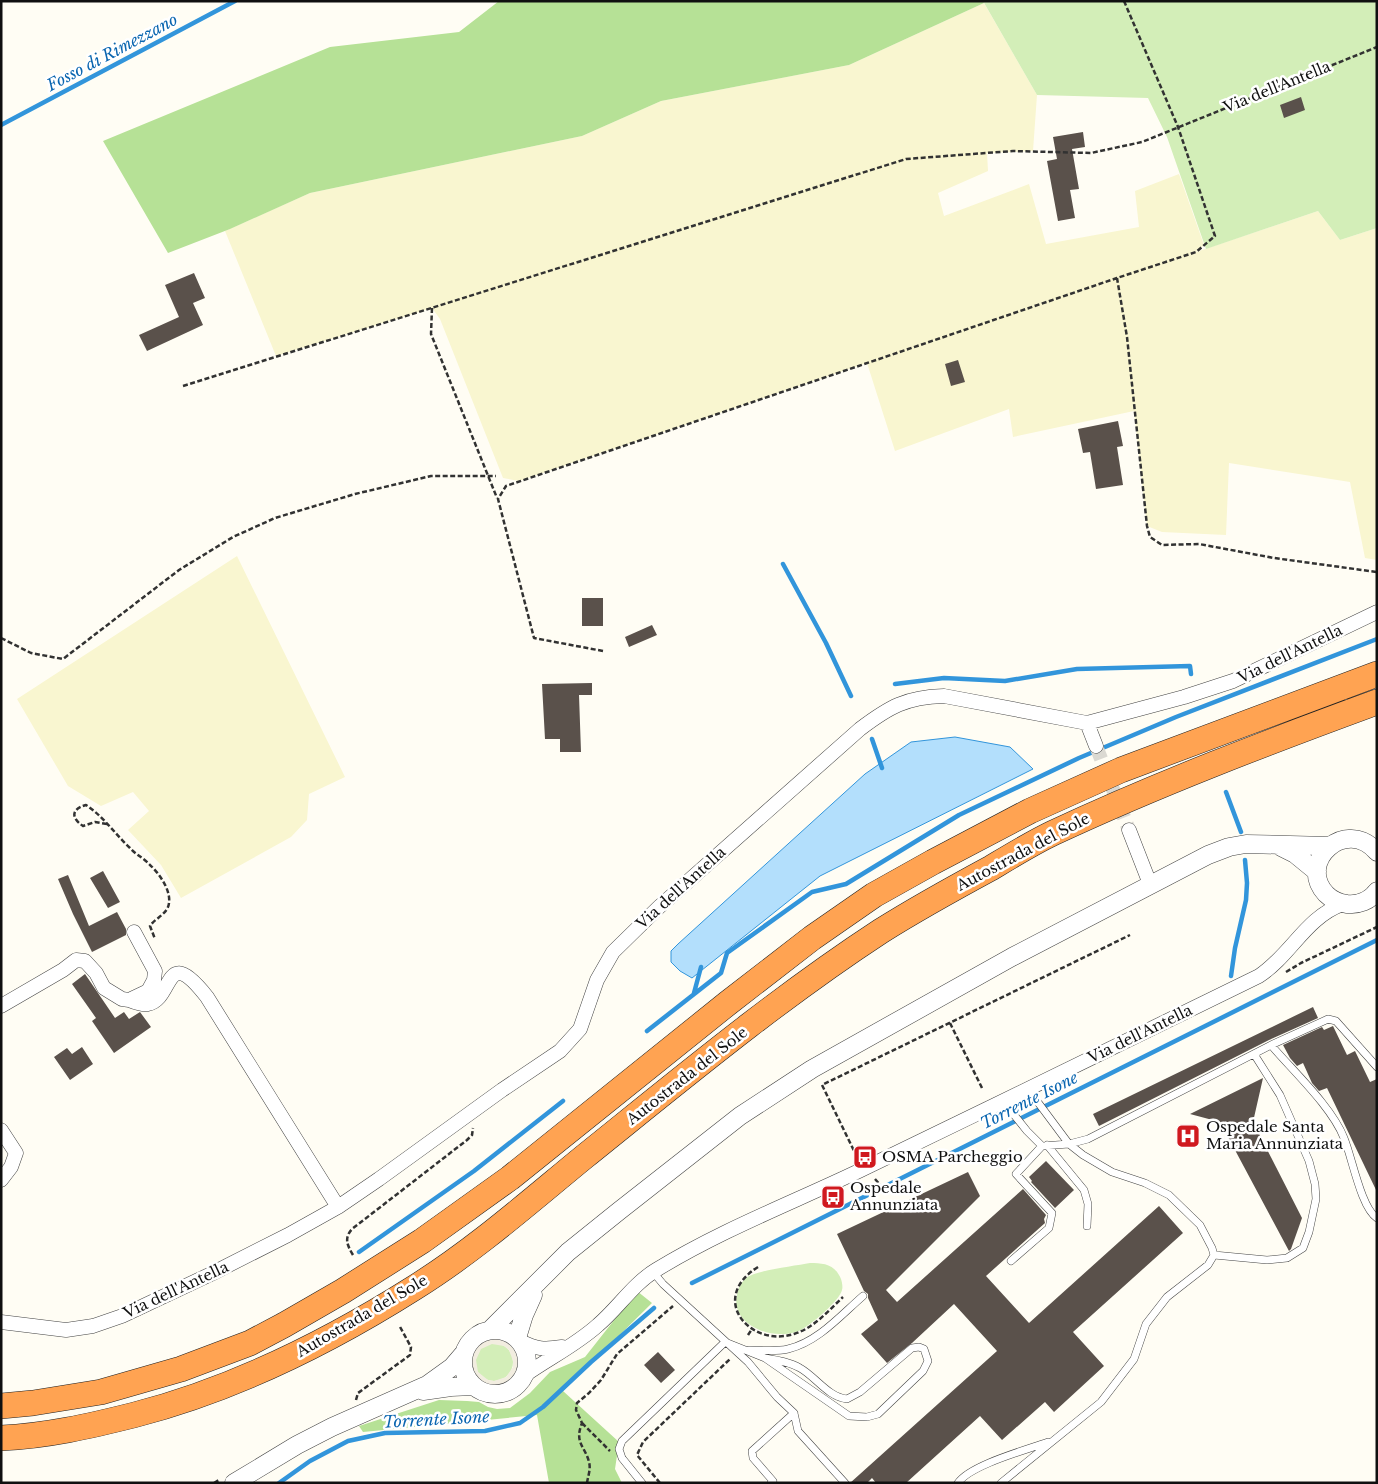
<svg xmlns="http://www.w3.org/2000/svg" width="1378" height="1484" font-family="'Libre Baskerville',serif">
	<style>
		.farmland { fill: #f9f6d0 }
		.green { fill: #d3eeb8 }
		.forest { fill: #b6e196 }
		.plaza { fill: #f2ede0; fill-rule: evenodd }
		.water { fill: #b3dffc; stroke: #3295db }
		.lines { fill: none; stroke-linecap: round; stroke-linejoin: round }
		.stream { stroke: #3295db; stroke-width: 4.5 }
		.building { fill: #5a514b }
		.minor-tunnel { stroke: #dbd9d2; stroke-width: 14; stroke-dasharray: 14 7; stroke-linecap: butt }
		.service-casing { stroke: #434343; stroke-width: 8 }
		.minor-casing { stroke: #434343; stroke-width: 15 }
		.tertiary-casing { stroke: #434343; stroke-width: 19 }
		.motorway-casing { stroke: #212121; stroke-width: 26 }
		.path { stroke: #323232; stroke-width: 2.5; stroke-dasharray: 5 2.5; stroke-linecap: butt }
		.service { stroke: #fff; stroke-width: 7 }
		.minor { stroke: #fff; stroke-width: 14 }
		.tertiary { stroke: #fff; stroke-width: 18 }
		.motorway { stroke: #ffa352; stroke-width: 25 }
		.labels { text-anchor: middle; stroke-width: 5; stroke-linejoin: round; paint-order: stroke }
		.street-label { font-size: 15px; fill: #101010; stroke: #fff }
		.poi-label { font-size: 15px; fill: #101010; stroke: #fff; text-anchor: start }
		.water-label { font-size: 16px; font-style: italic; fill: #0b66b0; stroke: #fff }
	</style>
	<rect width="100%" height="100%" fill="#fffdf4"/>
	<path class="farmland" d="M984 3 1037 95 1033 151 987 153 988 171 938 193 944 216 1029 184 1046 244 1139 227 1135 191 1179 174 1204 245 1196 252 1318 211 1340 240 1377 228V560L1365 558 1350 482 1229 463 1226 535 1162 532 1147 526 1134 411 1013 437 1009 409 895 451 867 363 519 481 503 478 440 319 432 308 276 356 225 231 310 193 582 136 661 101 849 65Z
		M237 556 345 777 309 794 307 820 291 837 181 898 161 865 128 830 149 811 133 792 101 806 68 786 17 699Z"/>
	<path class="green" d="M983 1H1377V228L1340 240 1318 211 1206 249 1167 137 1148 98 1037 95Z
		M810 1263C823 1263 835 1264 841 1279 842 1282 843 1287 842 1290 840 1300 813 1323 804 1328 798 1332 790 1334 782 1334 761 1335 731 1320 737 1295 738 1288 741 1283 746 1278 757 1270 795 1266 810 1263Z
		M475 1362a19 19 0 1 1 38 0a19 19 0 1 1-38 0Z"/>
	<path class="forest" d="M499 1H983L984 3 849 65 661 101 582 136 310 193 230 229 168 253 103 141 330 47 459 32Z
		M637 1291 652 1303 563 1391 619 1442 615 1469 622 1483H549L537 1415 363 1432 359 1426 439 1400 467 1401 479 1402 488 1407 497 1409 510 1408 530 1393 550 1372 585 1357Z"/>
	<path class="plaza" d="M493 1338 503 1340 510 1345 516 1353 518 1362 516 1372 509 1380 504 1384 493 1386 482 1383 473 1375 470 1363 472 1352 475 1347 484 1340ZM492 1344 504 1346 509 1350 513 1361V1367L506 1377 494 1381 488 1380 478 1372 476 1360 481 1349Z"/>
	<path class="water" d="M955 737 1010 747 1033 769 820 876 692 978 680 971 671 962V951L678 944 865 774 911 742Z"/>
	<g class="lines">
		<path class="stream" d="M1 125 235 1
			M783 564 826 643 851 696
			M895 684 944 678 1005 681 1077 669 1190 666 1191 674
			M872 739 882 768
			M1226 792 1241 832
			M1231 976 1235 948 1246 900 1247 883 1245 860
			M694 993 701 967
			M647 1031 721 973 727 953 812 892 846 884 959 815 1079 758 1176 717 1377 639
			M359 1252 474 1171 563 1101
			M692 1283 1377 940
			M279 1483 310 1461 348 1441 385 1433 485 1431 520 1423 543 1407 591 1362 654 1308"/>
	</g>
	<path class="building" d="M1301 97 1305 110 1284 118 1280 105Z
		M1083 132 1085 147 1072 149 1079 189 1070 190 1075 218 1058 221 1047 161 1057 159 1053 137Z
		M194 273 205 298 193 303 203 325 147 351 139 335 179 317 165 285Z
		M958 360 965 382 951 386 945 364Z
		M1118 421 1123 446 1117 447 1123 485 1096 489 1090 452 1083 453 1078 429Z
		M582 598H603V626H582Z
		M652 625 657 635 629 647 625 637Z
		M592 683V695H579L581 752H560V739H545L542 684Z
		M103 871 120 902 108 908 90 878Z
		M68 875 89 926 117 912 126 929V935L92 952 73 914 58 879Z
		M85 974 115 1018 124 1012 129 1019 140 1012 151 1027 114 1053 92 1021 96 1018 72 984Z
		M1313 1007 1318 1018 1269 1040 1099 1126 1093 1114Z
		M1333 1026 1347 1055 1355 1051 1370 1082 1377 1079V1192L1327 1088 1319 1091 1312 1083 1303 1063 1297 1066 1290 1058 1283 1045 1322 1027 1324 1030Z
		M82 1047 93 1064 70 1080 54 1057 67 1048 72 1054Z
		M1263 1078 1253 1122 1302 1218 1291 1249 1289 1251 1220 1122 1190 1114Z
		M1046 1161 1074 1190 1055 1208 1031 1182 1032 1181 1029 1177Z
		M968 1172 980 1196 886 1290 897 1302 1023 1189 1046 1215 1044 1219 1045 1223 986 1276 1029 1323 1159 1206 1183 1233 1073 1332 1104 1366 1054 1412 1045 1402 1002 1440 980 1416 906 1483H876L872 1478 867 1483H850L997 1351 954 1304 912 1343 887 1363 861 1334 878 1320 868 1298V1294L864 1291 837 1234Z
		M658 1352 675 1370 661 1383 644 1365Z"/>
	<g class="lines">
		<path class="minor-tunnel" d="M1096 746 1129 830"/>
		<g class="service-casing">
			<path id="service" d="M1271 1045C1293 1071 1332 1107 1344 1138 1352 1157 1361 1208 1377 1218
				M1003 1101 1027 1131 1042 1146 1069 1144 1088 1139 1271 1045 1328 1019 1336 1021 1377 1067
				M1047 1145 1084 1190 1088 1204 1087 1226
				M1214 1255 1267 1260 1287 1258 1303 1248 1309 1232 1316 1199 1315 1184 1309 1161 1280 1095 1254 1054
				M1011 1261 1049 1228 1052 1213 1016 1174 1042 1146
				M653 1272 663 1284 748 1362 777 1397 794 1413 798 1431 845 1483
				M725 1342 765 1358 849 1416 867 1417 878 1414 923 1371 928 1361 924 1349 919 1347 912 1348 860 1392 847 1399C828 1397 816 1377 800 1368 790 1362 777 1360 765 1358
				M749 1350C762 1350 776 1352 788 1349 818 1342 841 1315 863 1296
				M642 1483 622 1458 619 1449 622 1441 725 1342
				M771 1483 773 1481 753 1458 752 1451 794 1413
				M958 1483C970 1465 1026 1450 1048 1442
				M1001 1483 1101 1402 1134 1359 1146 1324 1167 1297 1208 1265 1214 1255 1212 1248 1200 1225 1169 1195 1145 1183 1112 1172 1083 1155 1069 1144 1028 1089"/>
		</g>
		<g class="minor-casing">
			<path id="minor" d="M1087 723 1096 746
				M1129 830 1150 884
				M129 1000C134 1002 142 1005 148 1004 174 999 164 942 207 997L338 1207
				M1 1006 63 970 76 960 85 961 96 973 104 988 122 999 129 1000 148 991 154 980 155 971 134 932
				M1 1130 16 1153 11 1167 1 1180
				M1 1322 66 1330 93 1326 122 1316 211 1274 288 1235 338 1207 379 1179 502 1090 560 1051 580 1029 597 980 613 952 659 907 860 729C889 707 906 697 944 696L1087 723 1184 697 1233 681 1377 612
				M520 1341C537 1349 543 1350 562 1347
				M525 1375C549 1358 576 1345 598 1325 618 1308 633 1284 656 1270 721 1230 792 1203 861 1170 994 1106 1126 1041 1259 976 1291 955 1306 917 1343 904"/>
		</g>
		<g class="tertiary-casing">
			<path id="tertiary" d="M1281 847 1295 854 1317 872
				M1377 852C1346 816 1296 862 1326 894 1332 900 1339 903 1347 904 1358 905 1370 901 1377 891
				M463 1362a32 32 0 1 1 64 0a32 32 0 1 1-64 0Z
				M490 1330 568 1252 619 1211 740 1116 812 1069 1012 957 1208 855 1229 847 1246 844 1329 846
				M517 1338 524 1315 533 1295
				M423 1391 451 1387 473 1386
				M234 1483 297 1445 332 1427 427 1385 452 1367 464 1353"/>
		</g>
		<g class="motorway-casing">
			<path id="motorway" d="M1 1406 33 1403 101 1392 181 1369 250 1343 284 1325 343 1291 422 1241 510 1178 728 1003 812 938 874 895 933 862 1030 811 1121 770 1377 674
				M1 1438C47 1436 90 1426 134 1415 235 1389 327 1343 414 1288 475 1250 529 1202 584 1157 681 1079 777 999 881 931 916 909 954 888 991 868 1011 856 1032 843 1053 833 1158 784 1268 742 1377 702"/>
		</g>
		<path class="path" d="M1124 1 1178 127 1215 236 1196 252 1117 278 1127 337 1147 526 1150 537 1162 545 1199 544 1274 558 1377 572
			M432 308 431 334 497 498
			M183 386 906 159 1013 151 1091 153 1142 142 1377 47
			M1 638 31 653 63 659 179 570 233 537 275 518 355 494 431 476H496
			M603 651 534 638 498 499 506 486 1117 278
			M107 824 95 822 83 826C71 818 71 809 86 805 103 816 115 834 130 848 135 854 142 857 148 863 158 872 171 889 169 903 168 914 155 918 150 926L155 939
			M1286 972 1301 963 1377 927
			M950 1023 982 1088
			M857 1157 822 1085 1130 935
			M875 1179 889 1195
			M353 1255C347 1245 344 1238 352 1229L467 1140 472 1135 473 1128
			M758 1267C708 1298 749 1348 794 1334 814 1328 828 1311 843 1297
			M748 1335 752 1329
			M356 1400 358 1393 410 1355 411 1347 399 1325
			M582 1423 610 1451
			M214 1483 219 1480
			M587 1483C588 1476 591 1469 589 1462 585 1446 574 1443 582 1423L576 1410 577 1403 589 1393 601 1380 617 1354 673 1306
			M660 1483 637 1455 643 1442 730 1359"/>
		<use href="#service" class="service"/>
		<use href="#minor" class="minor"/>
		<use href="#tertiary" class="tertiary"/>
		<use href="#motorway" class="motorway"/>
	</g>
	<defs>
		<g id="hospital-square" transform="scale(1.25)"><rect x="-9" y="-9" width="18" height="18" rx="4" fill="#d0191f" stroke="#fff"/><path d="M-5-5h3v3.5h4V-5h3V5h-3V1.5h-4V5h-3Z" fill="#fff"/></g>
		<g id="bus-square" transform="scale(1.25)"><rect x="-9" y="-9" width="18" height="18" rx="4" fill="#d0191f" stroke="#fff"/><path d="M-5-6H5V4H4V6H2V4H-2V6H-4V4H-5ZM-3.5-4V0h7V-4ZM-3.5 1.2v1.5H-2V1.2ZM2 1.2v1.5H3.5V1.2Z" fill="#fff"/></g>
	</defs>
	<g fill-rule="evenodd">
		<use href="#hospital-square" x="1188" y="1136"/>
		<use href="#bus-square" x="865" y="1157"/>
		<use href="#bus-square" x="833" y="1197"/>
	</g>
	<g class="labels">
		<g class="street-label">
			<text transform="translate(1277 87) rotate(-22)" y="5">Via dell'Antella</text>
			<text transform="translate(1290 654) rotate(-26)" y="5">Via dell'Antella</text>
			<text transform="translate(1023 852) rotate(-28)" y="5">Autostrada del Sole</text>
			<text transform="translate(681 888) rotate(-42)" y="5">Via dell'Antella</text>
			<text transform="translate(1140 1034) rotate(-26)" y="5">Via dell'Antella</text>
			<text transform="translate(687 1076) rotate(-38)" y="5">Autostrada del Sole</text>
			<text transform="translate(176 1290) rotate(-25)" y="5">Via dell'Antella</text>
			<text transform="translate(362 1316) rotate(-30)" y="5">Autostrada del Sole</text>
		</g>
		<g class="poi-label">
			<text x="1206" y="1132">Ospedale Santa<tspan x="1206" dy="17">Maria Annunziata</tspan></text>
			<text x="882" y="1162">OSMA Parcheggio</text>
			<text x="850" y="1193">Ospedale<tspan x="850" dy="17">Annunziata</tspan></text>
		</g>
		<g class="water-label">
			<text transform="translate(112 52) rotate(-28)" y="6">Fosso di Rimezzano</text>
			<text transform="translate(1029 1100) rotate(-27)" y="6">Torrente Isone</text>
			<text transform="translate(436 1419) rotate(-3)" y="6">Torrente Isone</text>
		</g>
	</g>
	<rect width="1378" height="1484" fill="none" stroke="#101010" stroke-width="5"/>
</svg>
